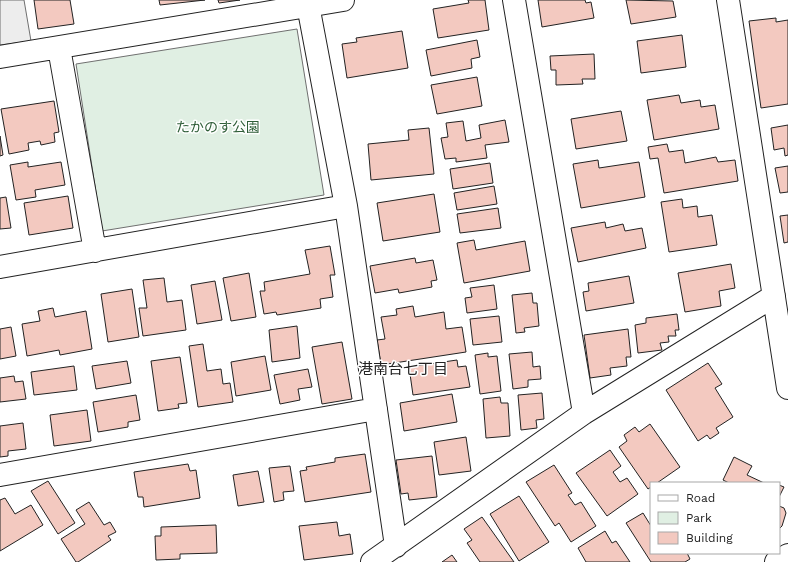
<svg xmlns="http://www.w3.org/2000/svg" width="788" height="562" font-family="'Work Sans','Noto Sans JP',sans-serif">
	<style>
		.green { fill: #e0efe3; stroke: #6f6f6f }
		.parking { fill: #ededed; stroke: #6f6f6f }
		.building { fill: #f3c9c0; stroke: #222 }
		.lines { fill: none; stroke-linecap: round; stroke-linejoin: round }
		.street-casing { stroke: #222; stroke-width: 24 }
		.secondary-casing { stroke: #222; stroke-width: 24 }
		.street { stroke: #fff; stroke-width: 22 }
		.secondary { stroke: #fff; stroke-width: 22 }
		.labels { text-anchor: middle; stroke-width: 3; stroke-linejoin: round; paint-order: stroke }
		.park-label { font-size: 14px; fill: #2f5e38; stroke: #fff }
		.neighbourhood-label { font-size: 15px; fill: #222; stroke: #fff }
	</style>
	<rect width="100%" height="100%" fill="#fff"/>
	<path class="green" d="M297 29 324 195 102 231 76 64Z"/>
	<path class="parking" d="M0 0H24L31 41 0 45Z"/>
	<path class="building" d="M34 0H70L74 24 38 29Z
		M159 0H205L160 5Z
		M218 0H240L219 3Z
		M468 0H485L489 30 438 38 433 9 469 3Z
		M538 0H585L586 3 591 2 594 18 542 27Z
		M626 0 673 1 676 17 631 24Z
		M776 18V22L788 20V104L761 108 749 21Z
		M402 31 408 68 347 78 342 44 357 42 356 38Z
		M682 35 686 67 641 73 637 41Z
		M477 40 480 57 471 59 472 68 431 76 426 50Z
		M594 54 595 79H582L583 84 556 85V70H551L550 56Z
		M477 77 482 106 437 114 431 85Z
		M679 95 681 103 700 100 701 107 715 105 719 129 654 140 647 100Z
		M54 101 59 132 54 133 55 142 41 145 40 141 28 143 29 150 9 154 1 109Z
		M621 111 627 141 576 149 571 119Z
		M505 120 509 142 485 145 487 158 456 162V158L445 159 441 138 448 137 446 123 463 121 466 141 481 138 479 125Z
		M788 125V155L785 156 784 148 774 150 771 128Z
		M429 128 434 174 371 180 368 144 409 140 408 130Z
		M0 136 3 155 0 156Z
		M667 144 669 152 683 150 685 163 716 157 718 162 735 160 738 181 664 193 658 158 650 159 648 147Z
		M598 160 599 168 639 162 645 197 581 208 573 164Z
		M28 162V167L61 162 65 185 35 190 36 197 16 200 10 165Z
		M490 163 493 183 453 189 450 169Z
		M788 166V192L780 193 775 168Z
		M494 186 497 204 457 210 454 193Z
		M434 194 440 232 383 241 377 203Z
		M68 196 73 228 29 235 24 203Z
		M6 197 11 228 0 229V198Z
		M682 199 683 208 697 206 698 217 712 215 717 245 669 252 661 202Z
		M498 208 501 228 460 233 457 214Z
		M788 215V242L784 243 780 216Z
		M605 222 606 228 623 224 625 231 642 228 646 248 578 262 571 228Z
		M474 240 476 250 525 241 530 271 464 283 457 243Z
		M330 246 335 275H330L333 297 320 299 321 308 277 315 276 312 264 314 260 291H265L264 282 310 274 305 250Z
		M415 258 416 263 433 260 437 280 431 281 432 287 399 293 398 289 375 293 370 266Z
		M731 264 735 288 719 291 721 306 685 312 678 273Z
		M249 273 256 317 231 321 223 278Z
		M629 276 634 303 586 311 583 292 589 291 588 283Z
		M164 278 167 302 182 300 186 330 143 336 139 308H147L143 280Z
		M215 281 222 320 197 324 191 285Z
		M494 285 497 309 467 313 465 298 472 297 470 288Z
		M132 289 139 337 108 342 101 294Z
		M532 293 533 303H537L539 326 524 328 525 332 516 333 512 295Z
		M413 306 415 317 444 312 446 329 462 327 466 352 381 365 377 340 385 339 381 317 397 315 396 309Z
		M53 308 55 317 86 311 92 349 60 355 59 350 27 356 22 324 40 321 38 311Z
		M677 314 679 330H675L676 336H668L669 342 660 343 662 350 638 353 635 325 646 323V318Z
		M499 316 502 342 473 345 470 319Z
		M297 326 300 358 272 362 269 330Z
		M11 327 16 356 0 359V329Z
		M628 329 631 357H626L627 366 610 368 611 375 590 378 584 335Z
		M342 342 352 399 322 404 312 347Z
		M203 344 207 371 221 369 223 384 230 383 233 402 198 407 189 346Z
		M532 352 533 367 540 366 541 379 528 380V387L513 389 509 354Z
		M488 353V357L497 356 501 391 480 394 475 355Z
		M265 356 271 390 236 396 231 362Z
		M180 357 187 403 178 404 179 408 158 411 151 361Z
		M457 360 458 367 466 366 470 387 413 395 409 367Z
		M127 361 131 383 96 389 92 366Z
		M708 363 722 384 715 388 733 417 716 428 719 433 710 439 707 435 698 441 666 390Z
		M74 366 77 390 34 395 31 372Z
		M308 369 312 387 298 389 300 400 280 404 274 375Z
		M14 376 15 382 23 381 26 399 0 402V378Z
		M542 393 544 419 536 420 537 428 521 430 518 395Z
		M452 394 457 422 404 431 400 403Z
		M136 395 140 420 128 422V427L98 432 93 402Z
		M500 397 501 403H508L510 436 486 438 483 399Z
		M87 410 91 441 54 446 50 415Z
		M23 423 26 449 8 451V456L0 457V426Z
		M650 424 680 467 657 483H651V487L648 489 619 447 627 441 624 435 635 427 639 432Z
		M466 437 471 471 439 475 434 442Z
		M610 450 621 466 613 472 620 482 627 478 638 494 607 516 576 473Z
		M365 454 371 492 305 502 300 471 307 470 306 467 335 462V458Z
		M432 456 437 497 409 500 408 493 401 494 396 460Z
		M734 457 752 466 747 475 764 483H729L723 480Z
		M188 464 190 471 196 470 200 498 144 507 143 497H138L134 472Z
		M554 465 572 493 568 495 575 505 581 502 596 526 571 542 559 523 555 526 526 482Z
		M290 466 294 491 283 492 284 500 274 502 269 468Z
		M258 471 264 502 238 506 233 475Z
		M48 481 75 523 58 534 31 491Z
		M779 485 784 487 779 497Z
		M519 496 549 542 519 561 490 514Z
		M5 498 15 514 31 505 43 525 0 551V500Z
		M89 502 104 525 110 522 116 532 108 536 111 540 78 562H76L61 539 85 524 76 510Z
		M779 506 784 508 786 513 782 526 779 529Z
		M643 513 651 526V553H687L690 559 685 562H651L626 523Z
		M482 517 514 562H480L467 543 472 540 464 529Z
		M337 522 339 536 350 534 353 554 304 560 299 526Z
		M216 525 217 553 180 554V559L156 560 155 536H161V527Z
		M605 531 612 543 616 541 630 562H586L578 548Z
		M452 555 457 562H442Z"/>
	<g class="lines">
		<g class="street-casing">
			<path id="street" d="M307 0 346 206 396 546
				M514 0 584 413
				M728 0 788 388
				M59 48 95 251
				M0 57 343 0
				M0 267 346 206
				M0 475 376 409
				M372 562 584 413 774 296"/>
		</g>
		<g class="secondary-casing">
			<path id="secondary" d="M776 562 788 555"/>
		</g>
		<use href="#street" class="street"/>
		<use href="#secondary" class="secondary"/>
	</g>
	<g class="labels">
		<g class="park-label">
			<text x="218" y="132">たかのす公園</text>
		</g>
		<g class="neighbourhood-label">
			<text x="403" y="374">港南台七丁目</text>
		</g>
	</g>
	<rect x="650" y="482" width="130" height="72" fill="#ffffff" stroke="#a7a7a7"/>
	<rect x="658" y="495" width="20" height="6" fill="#ffffff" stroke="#a7a7a7"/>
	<text x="686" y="502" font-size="12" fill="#222222">Road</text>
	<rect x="658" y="512" width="20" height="12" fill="#e0efe3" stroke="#a7a7a7"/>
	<text x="686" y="522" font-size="12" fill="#222222">Park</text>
	<rect x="658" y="532" width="20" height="12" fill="#f3c9c0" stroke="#a7a7a7"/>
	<text x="686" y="542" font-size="12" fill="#222222">Building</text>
</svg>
